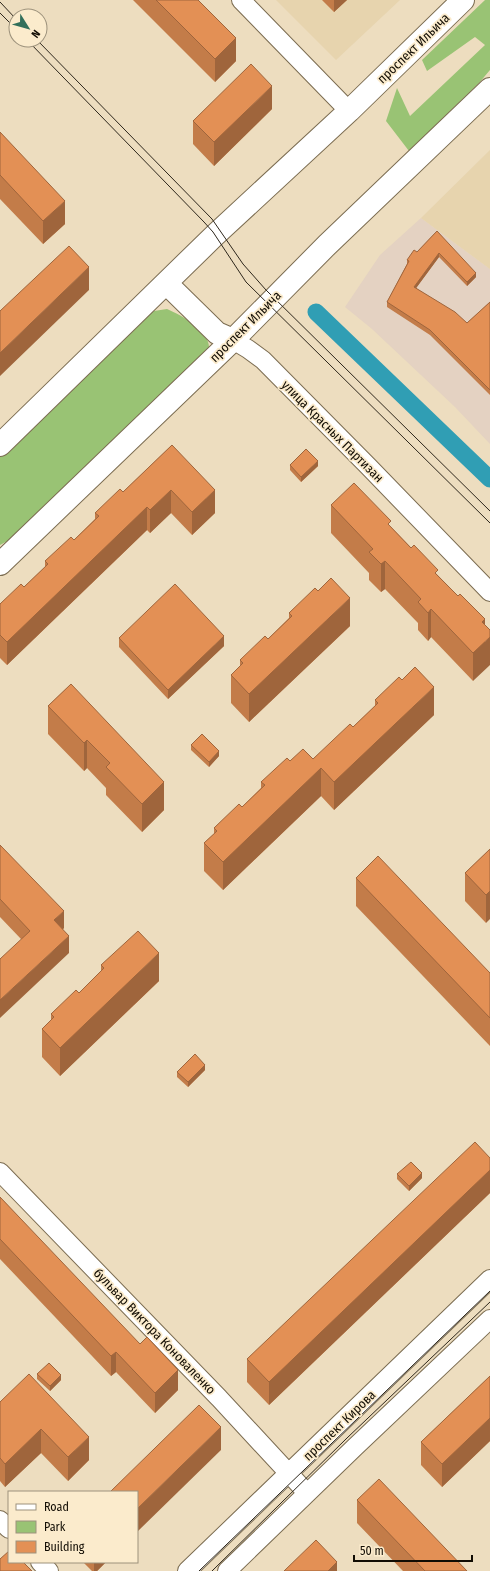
<svg xmlns="http://www.w3.org/2000/svg" width="490" height="1571" font-family="'Fira Sans Condensed',sans-serif">
	<style>
		.industrial { fill: #e4d2c2 }
		.built { fill: #e7d4ae }
		.green { fill: #99c374 }
		.lines { fill: none; stroke-linecap: round; stroke-linejoin: round }
		.canal { stroke: #309eb4; stroke-width: 17 }
		.minor-casing { stroke: #7b6c51; stroke-width: 20 }
		.tertiary-casing { stroke: #7b6c51; stroke-width: 24 }
		.minor { stroke: #fff; stroke-width: 18 }
		.tertiary { stroke: #fff; stroke-width: 22 }
		.tram { stroke: #2e271c; stroke-width: 1 }
		.wall { fill: #c37c49 }
		.shaded-wall { fill: #9f653c }
		.building { fill: #e39055; stroke: #9f653c }
		.labels { text-anchor: middle; stroke-width: 3.5; stroke-linejoin: round; paint-order: stroke }
		.street-label { font-size: 13px; fill: #110c03; stroke: #fbebcc }
	</style>
	<rect width="100%" height="100%" fill="#edddbf"/>
	<path class="industrial" d="M421 218 490 269V444L455 407 372 329 345 307 380 255Z"/>
	<path class="built" d="M276 0H400L336 60Z
		M490 150V269L421 218Z"/>
	<path class="green" d="M485 0H490V70L479 83 409 151 386 121 397 88 410 116 485 45 475 37 427 71 422 60Z
		M167 309C181 315 210 331 209 348 209 351 207 354 206 357L13 538 0 545V453L143 317 154 311Z"/>
	<g class="lines">
		<path class="canal" d="M316 312 490 479"/>
		<g class="minor-casing">
			<path id="minor" d="M241 0 349 111
				M233 340 248 349 263 360 368 466 490 592
				M0 1172 219 1398 307 1493
				M0 1520 9 1529
				M40 1562 49 1571
				M187 1571 490 1279
				M227 1571 355 1447 490 1319"/>
		</g>
		<g class="tertiary-casing">
			<path id="tertiary" d="M166 283 217 333 233 340
				M0 445 215 235 349 111 463 0
				M0 564 233 340 327 245 490 89"/>
		</g>
		<use href="#minor" class="minor"/>
		<use href="#tertiary" class="tertiary"/>
		<path class="tram" d="M0 2 16 19
			M0 13 16 29
			M27 40 204 222 213 232 246 282 490 523
			M37 40 212 219 243 264 266 290 490 511
			M199 1571 490 1291
			M212 1571 347 1438 490 1302"/>
	</g>
	<path class="wall" d="M133 0H198L236 61 215 82Z
		M322 0H347L334 12Z
		M272 109 214 166 193 144V121Z
		M0 132 65 224 43 244 0 199Z
		M437 231 476 277 467 286 439 257 416 288 467 323 490 302V395L430 335 387 307V302L407 264V260L417 252Z
		M172 445 215 513 192 535 171 513 150 533 147 530 7 665 0 658V604L24 587 45 567V561L74 540 95 519V513L123 492Z
		M290 465 318 466 301 482 290 470Z
		M331 505 391 527 458 596 485 619 473 681 431 637 428 641 418 630V623L385 589 381 592 369 580V573L331 533Z
		M289 613 350 626 249 722 231 703V675L240 666V660L268 639 289 618Z
		M119 638 224 646 168 699 119 647Z
		M71 684 164 810 142 832 106 795V788L87 768 84 771 48 734V706Z
		M375 700 434 715 334 810 321 796 223 890 204 871V843L214 834V828L242 807 261 788V782L290 761 313 759 353 727 375 706Z
		M191 745 219 756 209 767 191 750Z
		M0 845 64 928 63 929 69 953 21 939 0 917Z
		M490 849 486 923 465 901V873Z
		M356 878 490 973V1046L356 906Z
		M101 965 159 981 60 1076 42 1057V1029L51 1020V1014L79 993 101 971Z
		M205 1070 188 1087 177 1077V1072Z
		M490 1158V1193L269 1405 247 1382V1359Z
		M397 1174 422 1178 409 1191 397 1179Z
		M0 1197 178 1390 155 1413 116 1372 111 1376 0 1259Z
		M37 1374 61 1380 50 1391 37 1379Z
		M490 1376V1441L442 1487 421 1465V1442Z
		M0 1402 89 1460 68 1481 41 1453 5 1487 0 1481Z
		M357 1500 467 1571H403L357 1523Z
		M83 1562H106L97 1571H92Z"/>
	<path class="shaded-wall" d="M334 0H347L334 12Z
		M236 38V61L215 82V59Z
		M272 86V109L214 166V142Z
		M65 201V224L43 244V221Z
		M439 253V257L414 291V287Z
		M89 267V290L0 376V353Z
		M476 273V277L467 286V282Z
		M318 461V466L301 482V477Z
		M171 490V513L150 533V510Z
		M215 490V513L192 535V512Z
		M147 507V530L7 665V642Z
		M385 561V589L381 592V564Z
		M350 598V626L249 722V694Z
		M431 609V637L428 641V613Z
		M485 619V642L490 637V665L473 681V653L482 622Z
		M224 636V646L168 699V690Z
		M434 687V715L334 810V782Z
		M87 740V768L84 771V743Z
		M219 751V756L209 767V762Z
		M321 768V796L223 890V862Z
		M164 782V810L142 832V804Z
		M490 891V919L486 923V895Z
		M64 911V928L54 937V920Z
		M69 936V953L0 1018V1000Z
		M159 953V981L60 1076V1048Z
		M205 1065V1070L188 1087V1082Z
		M490 1170V1193L269 1405V1382Z
		M422 1173V1178L409 1191V1186Z
		M116 1352V1372L111 1376V1356Z
		M178 1370V1390L155 1413V1393Z
		M61 1375V1380L50 1391V1386Z
		M490 1418V1441L442 1487V1464Z
		M221 1427V1450L137 1532V1509Z
		M41 1429V1453L5 1487V1464Z
		M89 1437V1460L68 1481V1457Z
		M94 1562H106L97 1571H94Z
		M337 1562V1571H328Z"/>
	<path class="building" d="M156 0H198L236 38 215 59Z
		M251 64 272 86 214 142 193 121Z
		M0 132 65 201 43 221 0 175Z
		M437 231 476 273 467 282 439 253 414 287 455 312 467 323 490 302V390L430 330 387 302 409 261 407 260 414 250 417 252Z
		M69 246 89 267 0 353V311Z
		M172 445 215 490 192 512 171 490 150 510 147 507 7 642 0 635V604L21 584 24 587 48 564 45 561 71 537 74 540 99 516 95 513 120 489 123 492Z
		M306 449 318 461 301 477 290 465Z
		M354 483 391 521 388 524 411 548 414 545 438 570 435 573 458 596 460 594 485 619 482 622 490 630V637L473 653 431 609 428 613 418 602 421 599 385 561 381 564 369 552 373 549 331 505Z
		M331 578 350 598 249 694 231 675 243 663 240 660 265 636 268 639 292 616 289 613 315 588 318 591Z
		M175 584 224 636 168 690 119 638Z
		M415 667 434 687 334 782 321 768 223 862 204 843 217 831 214 828 239 804 242 807 265 785 261 782 287 758 290 761 303 749 313 759 350 724 353 727 378 703 375 700 399 677 402 680Z
		M71 684 164 782 142 804 106 767 110 763 87 740 84 743 48 706Z
		M202 734 219 751 209 762 191 745Z
		M0 845 64 911 54 920 69 936 0 1000V959L30 931 0 899Z
		M490 849V891L486 895 465 873Z
		M378 856 490 973V1018L356 878Z
		M138 931 159 953 60 1048 42 1029 54 1017 51 1014 76 990 79 993 104 968 101 965Z
		M195 1054 205 1065 188 1082 177 1072Z
		M475 1142 490 1158V1170L269 1382 247 1359Z
		M411 1162 422 1173 409 1186 397 1174Z
		M0 1197 140 1344 147 1337 178 1370 155 1393 116 1352 111 1356 0 1239Z
		M49 1363 61 1375 50 1386 37 1374Z
		M29 1374 89 1437 68 1457 41 1429 5 1464 0 1458V1402Z
		M490 1376V1418L442 1464 421 1442Z
		M199 1405 221 1427 137 1509V1492H110Z
		M379 1479 467 1571H425L357 1500Z
		M316 1540 337 1562 328 1571H284Z
		M9 1551V1562H23L32 1571H0V1559Z"/>
	<g class="labels">
		<g class="street-label">
			<text transform="translate(413 48) rotate(-44)" y="5">проспект Ильича</text>
			<text transform="translate(245 326) rotate(-45)" y="5">проспект Ильича</text>
			<text transform="translate(333 431) rotate(45)" y="5">улица Красных Партизан</text>
			<text transform="translate(155 1331) rotate(46)" y="5">бульвар Виктора Коноваленко</text>
			<text transform="translate(339 1425) rotate(-44)" y="5">проспект Кирова</text>
		</g>
	</g>
	<rect x="8" y="1491" width="130" height="72" fill="#fbebcc" stroke="#9d927c"/>
	<rect x="16" y="1504" width="20" height="6" fill="#ffffff" stroke="#9d927c"/>
	<text x="44" y="1511" font-size="12" fill="#110c03">Road</text>
	<rect x="16" y="1521" width="20" height="12" fill="#99c374" stroke="#9d927c"/>
	<text x="44" y="1531" font-size="12" fill="#110c03">Park</text>
	<rect x="16" y="1541" width="20" height="12" fill="#e39055" stroke="#9d927c"/>
	<text x="44" y="1551" font-size="12" fill="#110c03">Building</text>
	<g transform="translate(28 28) rotate(127)"><circle r="19" fill="#fbebcc" stroke="#9d927c"/>
	<path d="M0-3L7 15L0 10L-7 15Z" fill="#326f5a"/>
	<text y="-6" font-size="11" font-weight="bold" text-anchor="middle" fill="#110c03">N</text>
	</g>
	<path d="M354 1555v6h118v-6" fill="none" stroke="#110c03" stroke-width="2"/>
	<text x="360" y="1555" font-size="12" fill="#110c03" stroke="#fbebcc" stroke-width="3" paint-order="stroke">50 m</text>
</svg>
